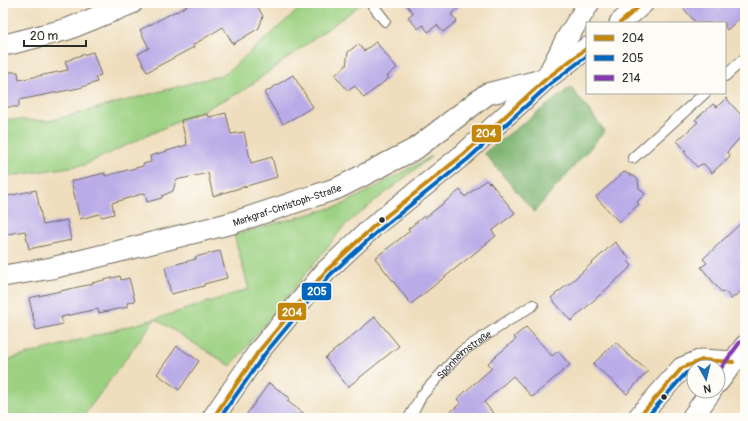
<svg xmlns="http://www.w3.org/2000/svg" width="748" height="421" font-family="Pangolin,sans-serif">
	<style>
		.green { fill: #9cd182; stroke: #647e56 }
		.forest { fill: #7db370; stroke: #546f4e }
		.building { fill: #b9abe7 }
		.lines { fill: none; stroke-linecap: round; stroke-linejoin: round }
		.service-casing { stroke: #706a5e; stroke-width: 12 }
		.minor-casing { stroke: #706a5e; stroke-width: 23 }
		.service { stroke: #fff; stroke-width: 10 }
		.minor { stroke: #fff; stroke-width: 21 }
		.bus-1-casing { stroke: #fdfcf7; stroke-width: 7 }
		.bus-2-casing { stroke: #fdfcf7; stroke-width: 7 }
		.bus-3-casing { stroke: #fdfcf7; stroke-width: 7 }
		.bus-1 { stroke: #c4870b; stroke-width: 4 }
		.bus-2 { stroke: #0065bd; stroke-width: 4 }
		.bus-3 { stroke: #8638b0; stroke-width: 4 }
		.bus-dot { fill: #2b2b2b; stroke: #fdfcf7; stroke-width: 1.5 }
		.labels { text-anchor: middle; stroke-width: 3.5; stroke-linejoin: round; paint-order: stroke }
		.street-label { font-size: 10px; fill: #2b2b2b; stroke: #fdfcf7 }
		.line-badge { stroke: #fdfcf7; stroke-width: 1.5 }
		.badge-label { font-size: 11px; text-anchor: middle; font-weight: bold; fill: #fff }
	</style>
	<rect width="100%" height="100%" fill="#fdfcf7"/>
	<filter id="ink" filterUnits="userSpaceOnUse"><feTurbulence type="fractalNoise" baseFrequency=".025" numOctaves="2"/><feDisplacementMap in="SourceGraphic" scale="8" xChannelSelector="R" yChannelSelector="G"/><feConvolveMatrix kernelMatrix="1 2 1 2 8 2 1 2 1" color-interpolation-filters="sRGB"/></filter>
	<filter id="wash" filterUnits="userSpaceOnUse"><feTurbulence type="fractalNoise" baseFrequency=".012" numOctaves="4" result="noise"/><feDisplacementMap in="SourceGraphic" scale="16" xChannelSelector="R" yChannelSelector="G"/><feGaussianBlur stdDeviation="0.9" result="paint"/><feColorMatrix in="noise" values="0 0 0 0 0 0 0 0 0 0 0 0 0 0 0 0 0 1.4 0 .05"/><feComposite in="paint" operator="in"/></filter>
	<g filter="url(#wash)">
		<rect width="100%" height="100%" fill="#efdebd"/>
		<path class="green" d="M306 3H363L241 92 84 165 3 177V119L49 121 225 74Z
			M432 156 346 224 231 366 155 319 82 418H9L3 413V361L155 319 249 289 234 235 342 205Z"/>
		<path class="forest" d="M571 87 605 131 534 212 484 153Z"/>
		<g id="blocks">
			<path class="building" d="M192 3H255L263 16 259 28 233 44 223 27 193 45 194 47 147 72 138 54 149 48 140 30 176 11V12Z
				M405 3H465L451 14 457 21 443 32 437 25 428 32 423 25 418 29 408 17 413 13Z
				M679 3H744L742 16 727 30 725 27V23H696Z
				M376 42 397 68 387 76 389 78 364 98 355 86 348 91 335 75 346 66 348 52 358 44 364 51Z
				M93 52 101 75 95 77 97 82 79 88 19 100V107H3V72H18L19 80 68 70 65 61 72 59V58Z
				M293 75 313 107 283 124 264 93Z
				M726 98 741 115 743 128 742 133 739 139 727 152 730 156 712 173 704 164H702L697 167 684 152 686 151 677 141 698 122 695 120 713 104 717 107Z
				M226 113 231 134 244 132 251 163 272 157 277 177 213 196 208 173 176 180 173 191 162 196V198L147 202 145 193 112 203 114 214 102 217 99 214 80 219 71 181 105 173V176L143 166V164L151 162 150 156 187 145 181 120 208 114 209 117Z
				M624 172 635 177 638 180 639 188 645 194 637 202 639 204 619 222 596 197Z
				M486 180 489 183 490 182 515 213 492 231 496 236 411 304 375 258 410 231 408 229 424 216 425 218 460 190 465 197Z
				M36 190 43 225 67 220 71 240 29 249 25 231 3 235V197Z
				M745 219V288L731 299 725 291 722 293 701 267 707 263 703 259Z
				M615 242 629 258 627 260 632 266 571 321 551 298 568 284H569Z
				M220 251 227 278 204 284V286L171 294 165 267 196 259 195 257Z
				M120 276 121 280 129 278 135 301 127 303V307L99 313 98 309 61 317 63 324 36 330 29 298 92 284V283Z
				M375 317 399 346 348 387 325 358Z
				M526 327 552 356 558 351 570 365 532 397 513 376 484 402 497 418H443L461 403 457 399 492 368 488 363 516 339 514 337Z
				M616 342 626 353 648 371 627 394 593 364Z
				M177 346 199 361 179 390 157 374Z
				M269 383 290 398 287 401 310 418H244Z"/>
		</g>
	</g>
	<g filter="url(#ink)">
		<use href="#blocks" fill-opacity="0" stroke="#706a5e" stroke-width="1"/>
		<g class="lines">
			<g class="service-casing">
				<g id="service">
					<path d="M371 3 385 21"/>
					<path d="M725 76 745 58"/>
					<path d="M633 158 705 93"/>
					<path id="s1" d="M409 418 422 395 461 352 503 324 533 305"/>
				</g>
			</g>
			<g class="minor-casing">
				<g id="minor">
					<path d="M620 23 643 3"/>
					<path d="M3 44H9L68 29 132 3"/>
					<path id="s2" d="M3 276 52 268 232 223 338 188 415 149 487 94 546 79 567 38 589 3"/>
					<path d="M718 382 745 346"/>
					<path d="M213 418 259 351 326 271 374 226 464 154 546 79 587 48"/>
					<path d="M638 418 682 368 702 360 733 362"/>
					<path d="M692 418 711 391"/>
				</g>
			</g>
			<use href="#service" class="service"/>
			<use href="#minor" class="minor"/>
			<g class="bus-1-casing">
				<path id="bus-1" d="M620 23 643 3
					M213 418 259 351 326 271 374 226 464 154 546 79 587 48
					M638 418 682 368 702 360 733 362"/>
			</g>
			<g class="bus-2-casing">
				<path id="bus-2" d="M220 418 264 355 330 275 378 231 468 159 550 84 587 56
					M646 418 686 373 694 370"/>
			</g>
			<g class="bus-3-casing">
				<path id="bus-3" d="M718 372 740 342"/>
			</g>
			<use href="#bus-1" class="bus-1"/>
			<use href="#bus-2" class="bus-2"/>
			<use href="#bus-3" class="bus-3"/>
		</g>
	</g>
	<g class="bus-dot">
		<circle cx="382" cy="220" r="3.5"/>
		<circle cx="664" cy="397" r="3.5"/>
	</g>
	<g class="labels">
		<g class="street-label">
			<text dy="4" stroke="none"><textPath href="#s2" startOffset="293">Markgraf-Christoph-Straße</textPath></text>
			<text dy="4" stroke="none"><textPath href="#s1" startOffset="85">Sponheimstraße</textPath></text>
		</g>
	</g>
	<g class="line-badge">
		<rect x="471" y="124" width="31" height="19" rx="4" fill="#c4870b"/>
		<rect x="301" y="282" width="31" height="19" rx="4" fill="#0065bd"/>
		<rect x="277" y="302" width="30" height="19" rx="4" fill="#c4870b"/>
	</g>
	<g class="badge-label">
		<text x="486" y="137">204</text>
		<text x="317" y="295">205</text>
		<text x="292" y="316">204</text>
	</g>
	<rect width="748" height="421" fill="none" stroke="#fdfcf7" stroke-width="16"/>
	<rect x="586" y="22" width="140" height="72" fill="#fdfcf7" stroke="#a9a8a5"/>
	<rect x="594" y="35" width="20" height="6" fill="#c4870b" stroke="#a9a8a5"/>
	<text x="622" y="42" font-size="12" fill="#2b2b2b">204</text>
	<rect x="594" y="55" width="20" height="6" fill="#0065bd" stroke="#a9a8a5"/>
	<text x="622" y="62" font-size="12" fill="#2b2b2b">205</text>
	<rect x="594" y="75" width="20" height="6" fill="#8638b0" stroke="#a9a8a5"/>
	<text x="622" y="82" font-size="12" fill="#2b2b2b">214</text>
	<g transform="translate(706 379) rotate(172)"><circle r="19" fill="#fdfcf7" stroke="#a9a8a5"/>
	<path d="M0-3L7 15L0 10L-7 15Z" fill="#1f6fb2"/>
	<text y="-6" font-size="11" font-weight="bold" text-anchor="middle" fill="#2b2b2b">N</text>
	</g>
	<path d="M24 40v6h62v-6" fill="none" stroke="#2b2b2b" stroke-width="2"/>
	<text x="30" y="40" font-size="12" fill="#2b2b2b" stroke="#fdfcf7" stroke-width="3" paint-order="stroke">20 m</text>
</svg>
